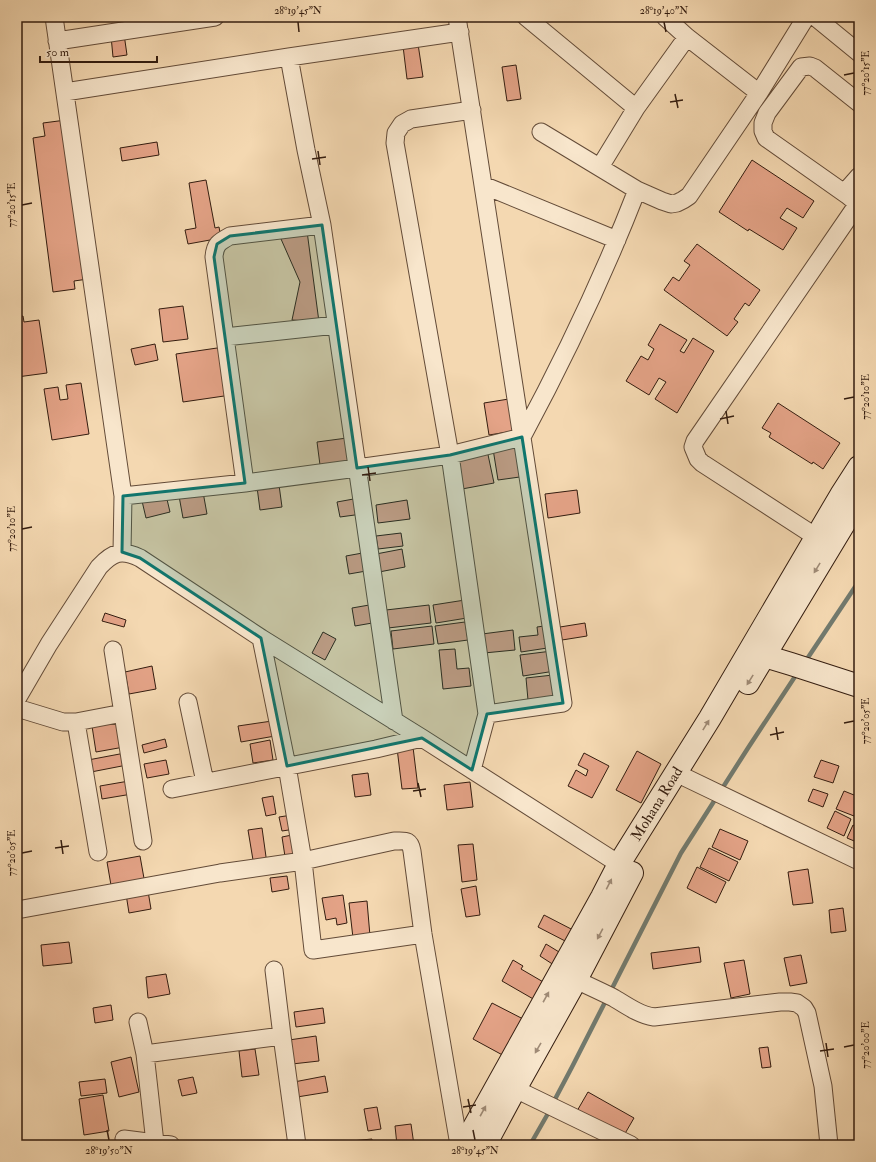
<svg xmlns="http://www.w3.org/2000/svg" width="876" height="1162" font-family="'IM FELL Double Pica',serif">
	<style>
		.lines { fill: none; stroke-linecap: round; stroke-linejoin: round }
		.stream { stroke: #727a6e; stroke-width: 4.5 }
		.building { fill: #e4a387; stroke: #331c0f }
		.street-casing { stroke: #634b38; stroke-width: 19 }
		.secondary-casing { stroke: #331c0f; stroke-width: 24 }
		.street { stroke: #f8e6cc; stroke-width: 17 }
		.secondary { stroke: #f8e6cc; stroke-width: 22 }
		.oneway { fill: #9f8b77 }
		.marked { fill: #0f766e; fill-opacity: 0.2; stroke: #0f766e; stroke-width: 3; stroke-linejoin: round }
		.ticks { fill: none; stroke: #331c0f; stroke-width: 1.5 }
		.labels { text-anchor: middle; stroke-width: 3; stroke-linejoin: round; paint-order: stroke }
		.street-label { font-size: 15px; fill: #331c0f; stroke: #f8e6cc }
		.neatline { fill: none; stroke: #331c0f; stroke-width: 1.5 }
		.ticks-label { font-size: 10px; text-anchor: middle; fill: #331c0f }
	</style>
	<rect width="100%" height="100%" fill="#f4d8b1"/>
	<filter id="stains"><feTurbulence type="fractalNoise" baseFrequency=".005" numOctaves="4"/><feColorMatrix values="0 0 0 0 .2 0 0 0 0 .09 0 0 0 0 .02 0 0 0 .5 -.17"/></filter>
	<radialGradient id="worn" r=".72"><stop offset=".6" stop-color="#630" stop-opacity="0"/><stop offset="1" stop-color="#630" stop-opacity=".3"/></radialGradient>
	<g class="lines">
		<path class="stream" d="M805 662 859 581
			M553 1103 572 1067 681 853 748 748 798 672
			M530 1145 550 1110"/>
	</g>
	<path class="building" d="M124 34 127 55 113 57 111 36Z
		M418 44 423 77 407 79 403 46Z
		M516 65 521 99 507 101 502 67Z
		M66 120 88 279 74 281 75 289 53 292 33 138 45 136 43 123Z
		M157 142 159 155 122 161 120 148Z
		M752 160 814 201 803 218 787 208 780 218 797 228 783 250 749 229 748 231 719 212Z
		M206 180 215 228 219 227 221 238 188 244 185 230 196 228 189 183Z
		M307 231 319 322 292 320 300 282 281 239Z
		M697 244 760 290 749 306 745 303 734 319 738 322 727 336 664 290 673 277 679 281 690 265 684 261Z
		M183 306 188 339 163 342 159 309Z
		M23 316 24 322 39 320 47 373 17 377V317Z
		M660 324 687 340 680 351 684 353 693 338 714 351 677 413 655 399 666 382 659 378 649 395 626 381 641 356 648 360 654 349 648 345Z
		M155 344 158 360 135 365 131 349Z
		M224 347 231 395 183 402 176 354Z
		M81 383 89 434 52 440 44 389 58 387 60 400 68 399 66 385Z
		M515 398 520 430 489 435 484 403Z
		M778 403 840 443 823 469 813 462 812 464 769 437 771 433 762 428Z
		M347 438 350 461 320 465 317 442Z
		M522 444 527 476 498 480 493 449Z
		M487 450 494 483 462 489 456 456Z
		M279 485 282 507 260 510 257 487Z
		M577 490 580 513 548 518 545 494Z
		M203 492 207 514 183 518 179 496Z
		M166 495 170 512 146 518 142 501Z
		M359 498 362 514 340 517 337 502Z
		M407 500 410 519 378 523 376 505Z
		M401 533 403 546 378 549 376 536Z
		M402 549 405 567 379 572 376 554Z
		M368 552 372 570 349 574 346 556Z
		M465 600 467 618 436 623 433 605Z
		M375 604 378 622 355 626 352 608Z
		M429 605 431 623 388 628 386 610Z
		M105 613 126 620 124 627 102 621Z
		M465 622 468 640 438 644 435 626Z
		M585 623 587 636 562 640 560 627Z
		M551 625 554 647 521 652 519 637 538 635 537 627Z
		M432 626 434 644 393 649 391 631Z
		M513 630 515 650 484 653 482 634Z
		M323 632 336 639 325 660 312 653Z
		M455 649 457 669 469 668 471 686 443 689 439 650Z
		M552 651 555 671 523 676 520 655Z
		M152 666 156 689 129 694 125 672Z
		M553 675 555 698 528 700 526 678Z
		M120 721 124 747 96 752 92 726Z
		M272 721 275 736 241 742 238 726Z
		M165 739 167 747 144 753 142 745Z
		M270 740 273 760 253 763 250 744Z
		M413 747 418 788 402 789 397 748Z
		M637 751 661 764 641 803 616 790Z
		M125 753 127 765 91 772 88 760Z
		M584 753 609 766 592 798 568 786 576 770 586 776 588 770 578 765Z
		M166 760 169 774 147 778 144 764Z
		M821 760 839 766 833 783 814 777Z
		M368 773 371 795 355 797 352 775Z
		M129 781 132 794 102 799 100 786Z
		M470 782 473 807 447 810 444 785Z
		M813 789 828 794 823 807 808 801Z
		M844 791 859 797V803L854 816 836 809Z
		M273 796 276 814 266 816 262 798Z
		M835 811 851 819 844 836 827 828Z
		M292 815 295 829 282 831 279 817Z
		M853 825 859 828V843L847 838Z
		M262 828 267 864 254 866 248 830Z
		M720 829 748 841 740 860 712 847Z
		M297 834 302 861 286 863 282 837Z
		M473 844 477 880 462 882 458 845Z
		M709 848 738 862 729 881 700 867Z
		M140 856 145 884 112 891 107 862Z
		M697 867 726 882 716 903 687 888Z
		M808 869 813 903 793 905 788 872Z
		M287 876 289 889 272 892 270 878Z
		M476 886 480 915 466 917 461 889Z
		M148 891 151 909 129 913 126 894Z
		M343 895 347 923 337 925 336 918 326 920 322 898Z
		M367 901 370 936 353 938 349 903Z
		M843 908 846 931 831 933 829 910Z
		M544 915 575 931 569 943 538 927Z
		M69 942 72 963 43 966 41 945Z
		M546 944 564 955 557 967 540 956Z
		M699 947 701 962 653 969 651 953Z
		M801 955 807 983 790 986 784 958Z
		M513 960 523 966 521 969 545 983 535 1000 502 981Z
		M744 960 750 994 731 998 724 963Z
		M166 974 170 994 148 998 146 977Z
		M492 1003 527 1021 508 1058 473 1039Z
		M111 1005 113 1020 95 1023 93 1008Z
		M323 1008 325 1023 296 1027 294 1012Z
		M316 1036 319 1061 292 1064 289 1040Z
		M768 1047 771 1067 762 1068 759 1048Z
		M255 1049 259 1075 242 1077 239 1051Z
		M131 1057 139 1092 119 1097 111 1062Z
		M325 1076 328 1092 297 1097 294 1082Z
		M193 1077 197 1093 182 1096 178 1080Z
		M105 1079 107 1093 81 1096 79 1082Z
		M588 1092 634 1118 623 1137 577 1111Z
		M103 1095 109 1131 84 1135 79 1099Z
		M377 1107 381 1129 368 1131 364 1109Z
		M411 1124 414 1145H397L395 1126Z
		M372 1139V1145H351V1141Z"/>
	<g class="lines">
		<g class="street-casing">
			<path id="street" d="M54 17 123 496 122 552
				M457 17 563 703 487 714
				M526 17 636 108
				M665 17 687 37 759 93
				M815 17 859 53
				M57 41 215 17
				M289 57 306 150 322 225 394 721
				M65 92 289 57 460 32
				M472 110 411 119 402 124 396 133 395 143 450 455 487 714 472 770
				M541 132 637 190 662 201 671 204 677 203 683 200 689 196 759 93 806 17
				M600 167 636 108 687 37
				M483 185 617 240
				M844 193 859 176
				M858 204 847 195 766 138 763 131V123L767 113 801 67 810 66 815 68 859 103
				M225 337 336 325
				M245 483 214 257C215 244 219 242 230 236L322 225
				M123 496 245 483 357 468 450 455 522 437C565 357 604 275 637 190
				M827 544 702 463 698 459 693 447 695 441 859 202
				M261 638 287 766 303 861 313 950 423 934
				M113 650 143 841
				M17 699 49 644 99 567C113 552 121 549 140 558L261 638 422 738 619 864 629 869
				M188 702 205 782
				M17 708 63 722H76L123 713
				M76 722 98 852
				M676 773 859 861
				M172 789 376 749 422 738
				M17 910 220 873 303 861 394 841C405 841 410 839 412 851L423 934 459 1145
				M274 970 282 1036 297 1145
				M576 980C589 986 602 992 614 998 627 1006 640 1015 654 1017L780 1002H790L797 1003 804 1008 807 1013 823 1086 829 1145
				M138 1022 145 1054 155 1143
				M145 1054 282 1036
				M505 1084 631 1145
				M124 1139 171 1145"/>
		</g>
		<g class="secondary-casing">
			<g id="secondary">
				<path d="M751 652 791 664 859 686"/>
				<path d="M748 683 859 499"/>
				<path id="s1" d="M464 1145 602 897 619 864 710 718 841 495 859 467"/>
				<path d="M485 1145 515 1089 576 980 632 873"/>
			</g>
		</g>
		<use href="#street" class="street"/>
		<use href="#secondary" class="secondary"/>
	</g>
	<defs><path id="oneway-solid" d="M-6-.8H1V-3.2L6.5 0L1 3.2V.8H-6Z"/></defs>
	<g class="oneway">
		<use href="#oneway-solid" transform="translate(817 568) rotate(121)"/>
		<use href="#oneway-solid" transform="translate(750 680) rotate(122)"/>
		<use href="#oneway-solid" transform="translate(706 725) rotate(-58)"/>
		<use href="#oneway-solid" transform="translate(609 884) rotate(-63)"/>
		<use href="#oneway-solid" transform="translate(600 934) rotate(118)"/>
		<use href="#oneway-solid" transform="translate(546 997) rotate(-61)"/>
		<use href="#oneway-solid" transform="translate(538 1048) rotate(120)"/>
		<use href="#oneway-solid" transform="translate(483 1111) rotate(-61)"/>
	</g>
	<path class="marked" d="M322 225 357 468 450 455 522 437 563 703 487 714 472 770 422 738 287 766 261 638 140 558 122 552 123 496 245 483 214 257 217 244 230 236Z"/>
	<path class="ticks" d="M298 22 299 32M664 22 666 32M844 75 854 73M675 94 678 108M670 102 683 100M318 151 320 165M312 159 326 157M22 205 32 203M844 399 854 397M726 411 728 424M720 419 734 416M368 467 370 481M362 475 376 473M22 529 32 527M844 723 854 721M776 727 778 740M770 735 784 732M418 783 421 797M413 791 426 789M61 840 63 854M55 848 69 846M22 853 32 851M826 1043 828 1057M844 1047 854 1045M820 1051 834 1049M468 1099 471 1113M463 1107 476 1105M107 1130 109 1140M473 1130 475 1140"/>
	<g class="labels">
		<g class="street-label">
			<text dy="5" stroke="none"><textPath href="#s1" startOffset="392">Mohana Road</textPath></text>
		</g>
	</g>
	<rect width="876" height="1162" fill="none" stroke="#f4d8b1" stroke-width="44"/>
	<path d="M40 56v6h117v-6" fill="none" stroke="#331c0f" stroke-width="2"/>
	<text x="46" y="56" font-size="12" fill="#331c0f" stroke="#f8e6cc" stroke-width="3" paint-order="stroke">50 m</text>
	<rect x="22" y="22" width="832" height="1118" class="neatline"/>
	<g class="ticks-label">
		<text x="298" y="14">28°19'45"N</text>
		<text x="664" y="14">28°19'40"N</text>
		<text transform="translate(865 73) rotate(-90)" y="4">77°20'15"E</text>
		<text transform="translate(11 205) rotate(-90)" y="4">77°20'15"E</text>
		<text transform="translate(865 397) rotate(-90)" y="4">77°20'10"E</text>
		<text transform="translate(11 529) rotate(-90)" y="4">77°20'10"E</text>
		<text transform="translate(865 721) rotate(-90)" y="4">77°20'05"E</text>
		<text transform="translate(11 853) rotate(-90)" y="4">77°20'05"E</text>
		<text transform="translate(865 1045) rotate(-90)" y="4">77°20'00"E</text>
		<text x="109" y="1154">28°19'50"N</text>
		<text x="475" y="1154">28°19'45"N</text>
	</g>
	<rect width="100%" height="100%" filter="url(#stains)"/>
	<rect width="100%" height="100%" fill="url(#worn)"/>
</svg>
